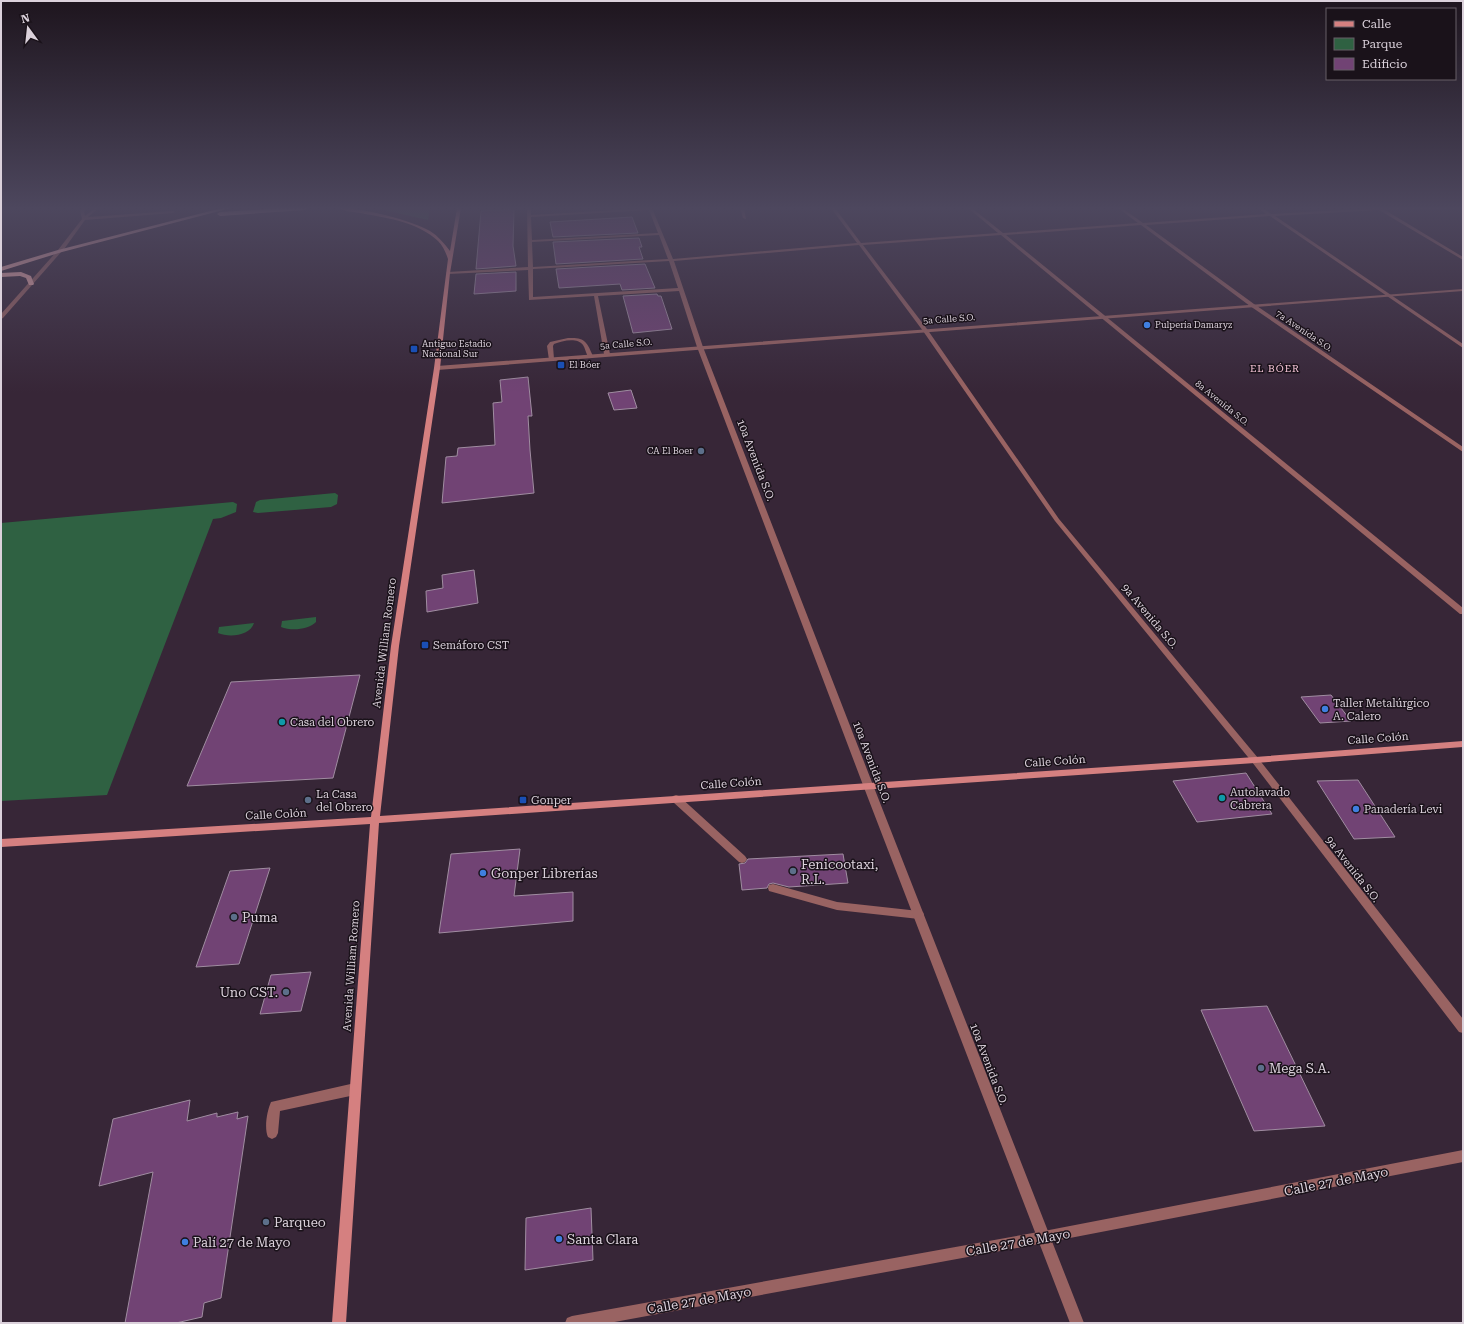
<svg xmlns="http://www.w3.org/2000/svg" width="1464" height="1324" font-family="'Roboto Serif',serif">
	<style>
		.green { fill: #2f6142 }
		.building { fill: #714374; stroke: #a08da1 }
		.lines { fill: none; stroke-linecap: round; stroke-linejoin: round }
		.service { fill: #996362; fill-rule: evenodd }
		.pedestrian { fill: #996362; fill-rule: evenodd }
		.minor { fill: #996362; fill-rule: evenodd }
		.tertiary { fill: #996362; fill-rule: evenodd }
		.secondary { fill: #d58080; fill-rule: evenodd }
		.trunk { fill: #fab3b2; fill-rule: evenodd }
		.shop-dot { fill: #3f7fe0; stroke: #1a121a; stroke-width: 1.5 }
		.transit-dot { fill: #1a4fb4; stroke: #1a121a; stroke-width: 1.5 }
		.service-dot { fill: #5c6f8a; stroke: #1a121a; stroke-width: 1.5 }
		.culture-dot { fill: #0f9aa8; stroke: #1a121a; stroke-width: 1.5 }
		.labels { text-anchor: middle; stroke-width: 3; stroke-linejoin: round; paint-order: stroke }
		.far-street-label { font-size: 9px; fill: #dbd1db; stroke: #1a121a }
		.far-poi-label { font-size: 9px; fill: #dbd1db; stroke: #1a121a; text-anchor: start }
		.far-neighbourhood-label { font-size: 10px; letter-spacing: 1px; fill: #f7c6d8; stroke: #1a121a }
		.street-label { font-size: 11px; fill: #dbd1db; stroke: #1a121a }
		.poi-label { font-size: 11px; fill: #dbd1db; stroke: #1a121a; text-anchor: start }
		.near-poi-label { font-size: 13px; fill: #dbd1db; stroke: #1a121a; text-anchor: start }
		.near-street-label { font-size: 13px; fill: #dbd1db; stroke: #1a121a }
	</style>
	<rect width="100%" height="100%" fill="#372637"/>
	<path class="green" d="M375 208H430L428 220Z
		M335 493 338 495 337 504 331 507 258 513 253 512 256 502 260 500Z
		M233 502 237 504 236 512 221 518 213 519 107 795 1 801V523Z
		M316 617V622C308 630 291 631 281 627L282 621Z
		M254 623C250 636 229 638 218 633L219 627Z"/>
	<path class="building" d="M514 209 513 246 516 266 476 269 481 211Z
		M632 217 638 233 553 237 550 222Z
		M639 238 642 247H639L643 259 556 264 553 242Z
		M645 264 655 288 622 290 620 284 559 288 556 269Z
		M516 272V291L474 294 476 274Z
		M657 294 658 296H661L672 329 633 333 623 296Z
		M528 377 532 416H528L530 450 534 493 442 503 446 457 457 456 458 448 495 445 493 403 502 402 500 380Z
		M631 390 637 408 614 410 608 393Z
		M474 570 478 603 427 612 426 591 443 588 442 575Z
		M360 675 333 778 187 786 231 682Z
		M1331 695 1351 721 1320 723 1301 697Z
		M1246 773 1272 814 1197 822 1173 781Z
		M1358 780 1395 837 1354 839 1317 781Z
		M520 849 514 896 573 892V921L439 933 451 854Z
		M843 854 848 883 789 887 773 883 769 884 767 888 742 890 739 864 745 863 748 859Z
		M270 868 239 964 196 967 230 871Z
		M311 972 301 1011 260 1014 271 975Z
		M1267 1006 1325 1126 1254 1131 1201 1010Z
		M190 1100 187 1121 217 1113V1117L238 1112 237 1119 248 1116 221 1298 204 1303 202 1317 176 1323H125L153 1172 99 1186 113 1119Z
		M591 1208 593 1260 525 1270 526 1218Z"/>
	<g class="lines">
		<path class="service" d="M83 208H87L84 211 85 216 95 208H99L88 217 173 211 175 212 173 213 85 220 62 252H58V250L82 219 80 211Z
			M568 338C585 337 587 342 593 356L592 357H588C586 353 585 348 583 345 577 337 562 341 554 344L553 346 554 359 549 360 547 346 550 342Z
			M676 795 679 796 745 856 747 859 745 862 742 863 739 862 673 802 671 799 673 796Z
			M773 884 837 902 919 911 923 912 924 915 923 918 919 919 837 910 769 891 768 888 769 885Z
			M355 1083 359 1085 361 1089 359 1093 355 1095 280 1111 278 1133 276 1137 272 1139 268 1137C264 1128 267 1111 271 1102Z"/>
		<path class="pedestrian" d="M740 208H744L746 219 743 218Z"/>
		<path class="minor" d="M527 208H531V215L652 208 673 259 857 243 831 208H835L861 243 998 233 968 208H972L1003 233 1138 223 1118 208H1122L1143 223 1266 214 1258 208H1263L1271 214 1378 208H1463V209L1385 210 1463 257V260L1379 210 1275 216 1463 344V348L1270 216 1146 225 1254 304 1463 447V452L1250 306 1141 225 1006 235 1463 608V614H1460L1001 235 863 245 927 329 1059 519 1258 758 1463 1019V1033L1459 1032 1252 762 1055 521 923 331 859 245 674 261 703 347 873 785 1084 1323H1070L863 785 697 347 679 291 598 296 610 354 607 356 604 354 594 296 529 300 528 270 448 274 446 273 448 272 528 267ZM649 210 658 233 532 240 531 217ZM659 235 668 259 533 267 532 242ZM669 261 678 288 533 297V269Z"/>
		<path class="tertiary" d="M58 250 62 251 3 318 1 319V314Z
			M1463 289V291L437 370 434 368 437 366Z
			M1463 1150V1162L1044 1243 609 1323H565L567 1318 572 1316 1044 1231Z"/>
		<path class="secondary" d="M338 208C360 207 411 220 430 231 438 236 444 243 450 251L457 208H461L450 273 440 368 399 646 380 816 1255 757 1463 741V747L1255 763 379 823 346 1323H332L370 824 1 847V839L371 817 391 646 434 368 448 259C446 253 443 246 438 241 419 223 389 218 365 214 357 212 346 212 338 208Z"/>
		<path class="trunk" d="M222 208H231L62 252 1 271V267L58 250Z
			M283 208H308L305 210 220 216 217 214 220 212Z
			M21 272 31 276 34 284 33 285H29L26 278 20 276 1 277V273Z"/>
	</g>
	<linearGradient id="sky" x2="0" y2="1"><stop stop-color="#1e151e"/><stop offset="0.53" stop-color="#4d475e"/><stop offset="1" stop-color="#4d475e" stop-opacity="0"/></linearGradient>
	<rect width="1464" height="393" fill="url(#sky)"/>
	<g class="shop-dot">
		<circle cx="1147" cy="325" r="4"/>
		<circle cx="1325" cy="709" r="4"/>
		<circle cx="1356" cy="809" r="4"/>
		<circle cx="483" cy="873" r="4"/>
		<circle cx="559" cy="1239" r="4"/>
		<circle cx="185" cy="1242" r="4"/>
	</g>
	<g class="transit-dot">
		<rect x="410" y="345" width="8" height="8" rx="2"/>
		<rect x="557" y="361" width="8" height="8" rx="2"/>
		<rect x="421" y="641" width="8" height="8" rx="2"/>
		<rect x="519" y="796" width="8" height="8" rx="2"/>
	</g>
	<g class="service-dot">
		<circle cx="701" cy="451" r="4"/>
		<circle cx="308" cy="800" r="4"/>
		<circle cx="793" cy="871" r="4"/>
		<circle cx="234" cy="917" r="4"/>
		<circle cx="286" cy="992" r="4"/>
		<circle cx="1261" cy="1068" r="4"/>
		<circle cx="266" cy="1222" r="4"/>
	</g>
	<g class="culture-dot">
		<circle cx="282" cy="722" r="4"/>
		<circle cx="1222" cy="798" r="4"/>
	</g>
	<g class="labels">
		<g class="far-street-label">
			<text transform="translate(949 319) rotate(-4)" y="3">5a Calle S.O.</text>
			<text transform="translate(1304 331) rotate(34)" y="3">7a Avenida S.O.</text>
			<text transform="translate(626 344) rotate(-5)" y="3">5a Calle S.O.</text>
			<text transform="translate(1222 403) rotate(39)" y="3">8a Avenida S.O.</text>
		</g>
		<g class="far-poi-label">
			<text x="1155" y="328">Pulpería Damaryz</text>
			<text x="422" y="347">Antiguo Estadio<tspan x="422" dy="10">Nacional Sur</tspan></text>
			<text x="569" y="368">El Bóer</text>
			<text x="693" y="454" text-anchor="end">CA El Boer</text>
		</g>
		<g class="far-neighbourhood-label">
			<text x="1275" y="372">EL BÓER</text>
		</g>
		<g class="street-label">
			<text transform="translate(756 460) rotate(69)" y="4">10a Avenida S.O.</text>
			<text transform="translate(1150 616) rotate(50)" y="4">9a Avenida S.O.</text>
			<text transform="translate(384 643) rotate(-83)" y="4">Avenida William Romero</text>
			<text transform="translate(1378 738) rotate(-4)" y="4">Calle Colón</text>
			<text transform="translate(1055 761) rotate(-4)" y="4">Calle Colón</text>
			<text transform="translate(872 762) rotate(69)" y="4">10a Avenida S.O.</text>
			<text transform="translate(731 783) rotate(-4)" y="4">Calle Colón</text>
			<text transform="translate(276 814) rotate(-3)" y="4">Calle Colón</text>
			<text transform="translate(1353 869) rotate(52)" y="4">9a Avenida S.O.</text>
			<text transform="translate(351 966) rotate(-86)" y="4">Avenida William Romero</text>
			<text transform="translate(989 1064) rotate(69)" y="4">10a Avenida S.O.</text>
		</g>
		<g class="poi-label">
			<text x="433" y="649">Semáforo CST</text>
			<text x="1333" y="707">Taller Metalúrgico<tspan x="1333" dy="13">A. Calero</tspan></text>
			<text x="290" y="726">Casa del Obrero</text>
			<text x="1230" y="796">Autolavado<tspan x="1230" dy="13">Cabrera</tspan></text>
			<text x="316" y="798">La Casa<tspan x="316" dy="13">del Obrero</tspan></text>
			<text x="531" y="804">Gonper</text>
			<text x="1364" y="813">Panadería Levi</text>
		</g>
		<g class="near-poi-label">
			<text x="801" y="869">Fenicootaxi,<tspan x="801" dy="15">R.L.</tspan></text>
			<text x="491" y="878">Gonper Librerías</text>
			<text x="242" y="922">Puma</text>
			<text x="278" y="997" text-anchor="end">Uno CST.</text>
			<text x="1269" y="1073">Mega S.A.</text>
			<text x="274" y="1227">Parqueo</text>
			<text x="567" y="1244">Santa Clara</text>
			<text x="193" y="1247">Palí 27 de Mayo</text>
		</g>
		<g class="near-street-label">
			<text transform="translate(1336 1181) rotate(-11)" y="5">Calle 27 de Mayo</text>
			<text transform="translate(1018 1242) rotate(-10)" y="5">Calle 27 de Mayo</text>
			<text transform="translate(699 1300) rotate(-10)" y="5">Calle 27 de Mayo</text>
		</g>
	</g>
	<rect width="1464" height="1324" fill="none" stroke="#dbd1db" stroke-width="4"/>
	<rect x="1326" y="8" width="130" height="72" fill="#1a121a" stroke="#675e67"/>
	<rect x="1334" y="21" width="20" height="6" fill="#d58080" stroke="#675e67"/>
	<text x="1362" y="28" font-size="12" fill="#dbd1db">Calle</text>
	<rect x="1334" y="38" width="20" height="12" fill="#2f6142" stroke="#675e67"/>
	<text x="1362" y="48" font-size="12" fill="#dbd1db">Parque</text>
	<rect x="1334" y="58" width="20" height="12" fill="#714374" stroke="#675e67"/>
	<text x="1362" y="68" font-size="12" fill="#dbd1db">Edificio</text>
	<g transform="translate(28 28) rotate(345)" stroke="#1a121a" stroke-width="3" paint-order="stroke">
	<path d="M0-3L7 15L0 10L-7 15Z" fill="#dbd1db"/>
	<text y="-6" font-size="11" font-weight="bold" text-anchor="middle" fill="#dbd1db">N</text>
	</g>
</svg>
